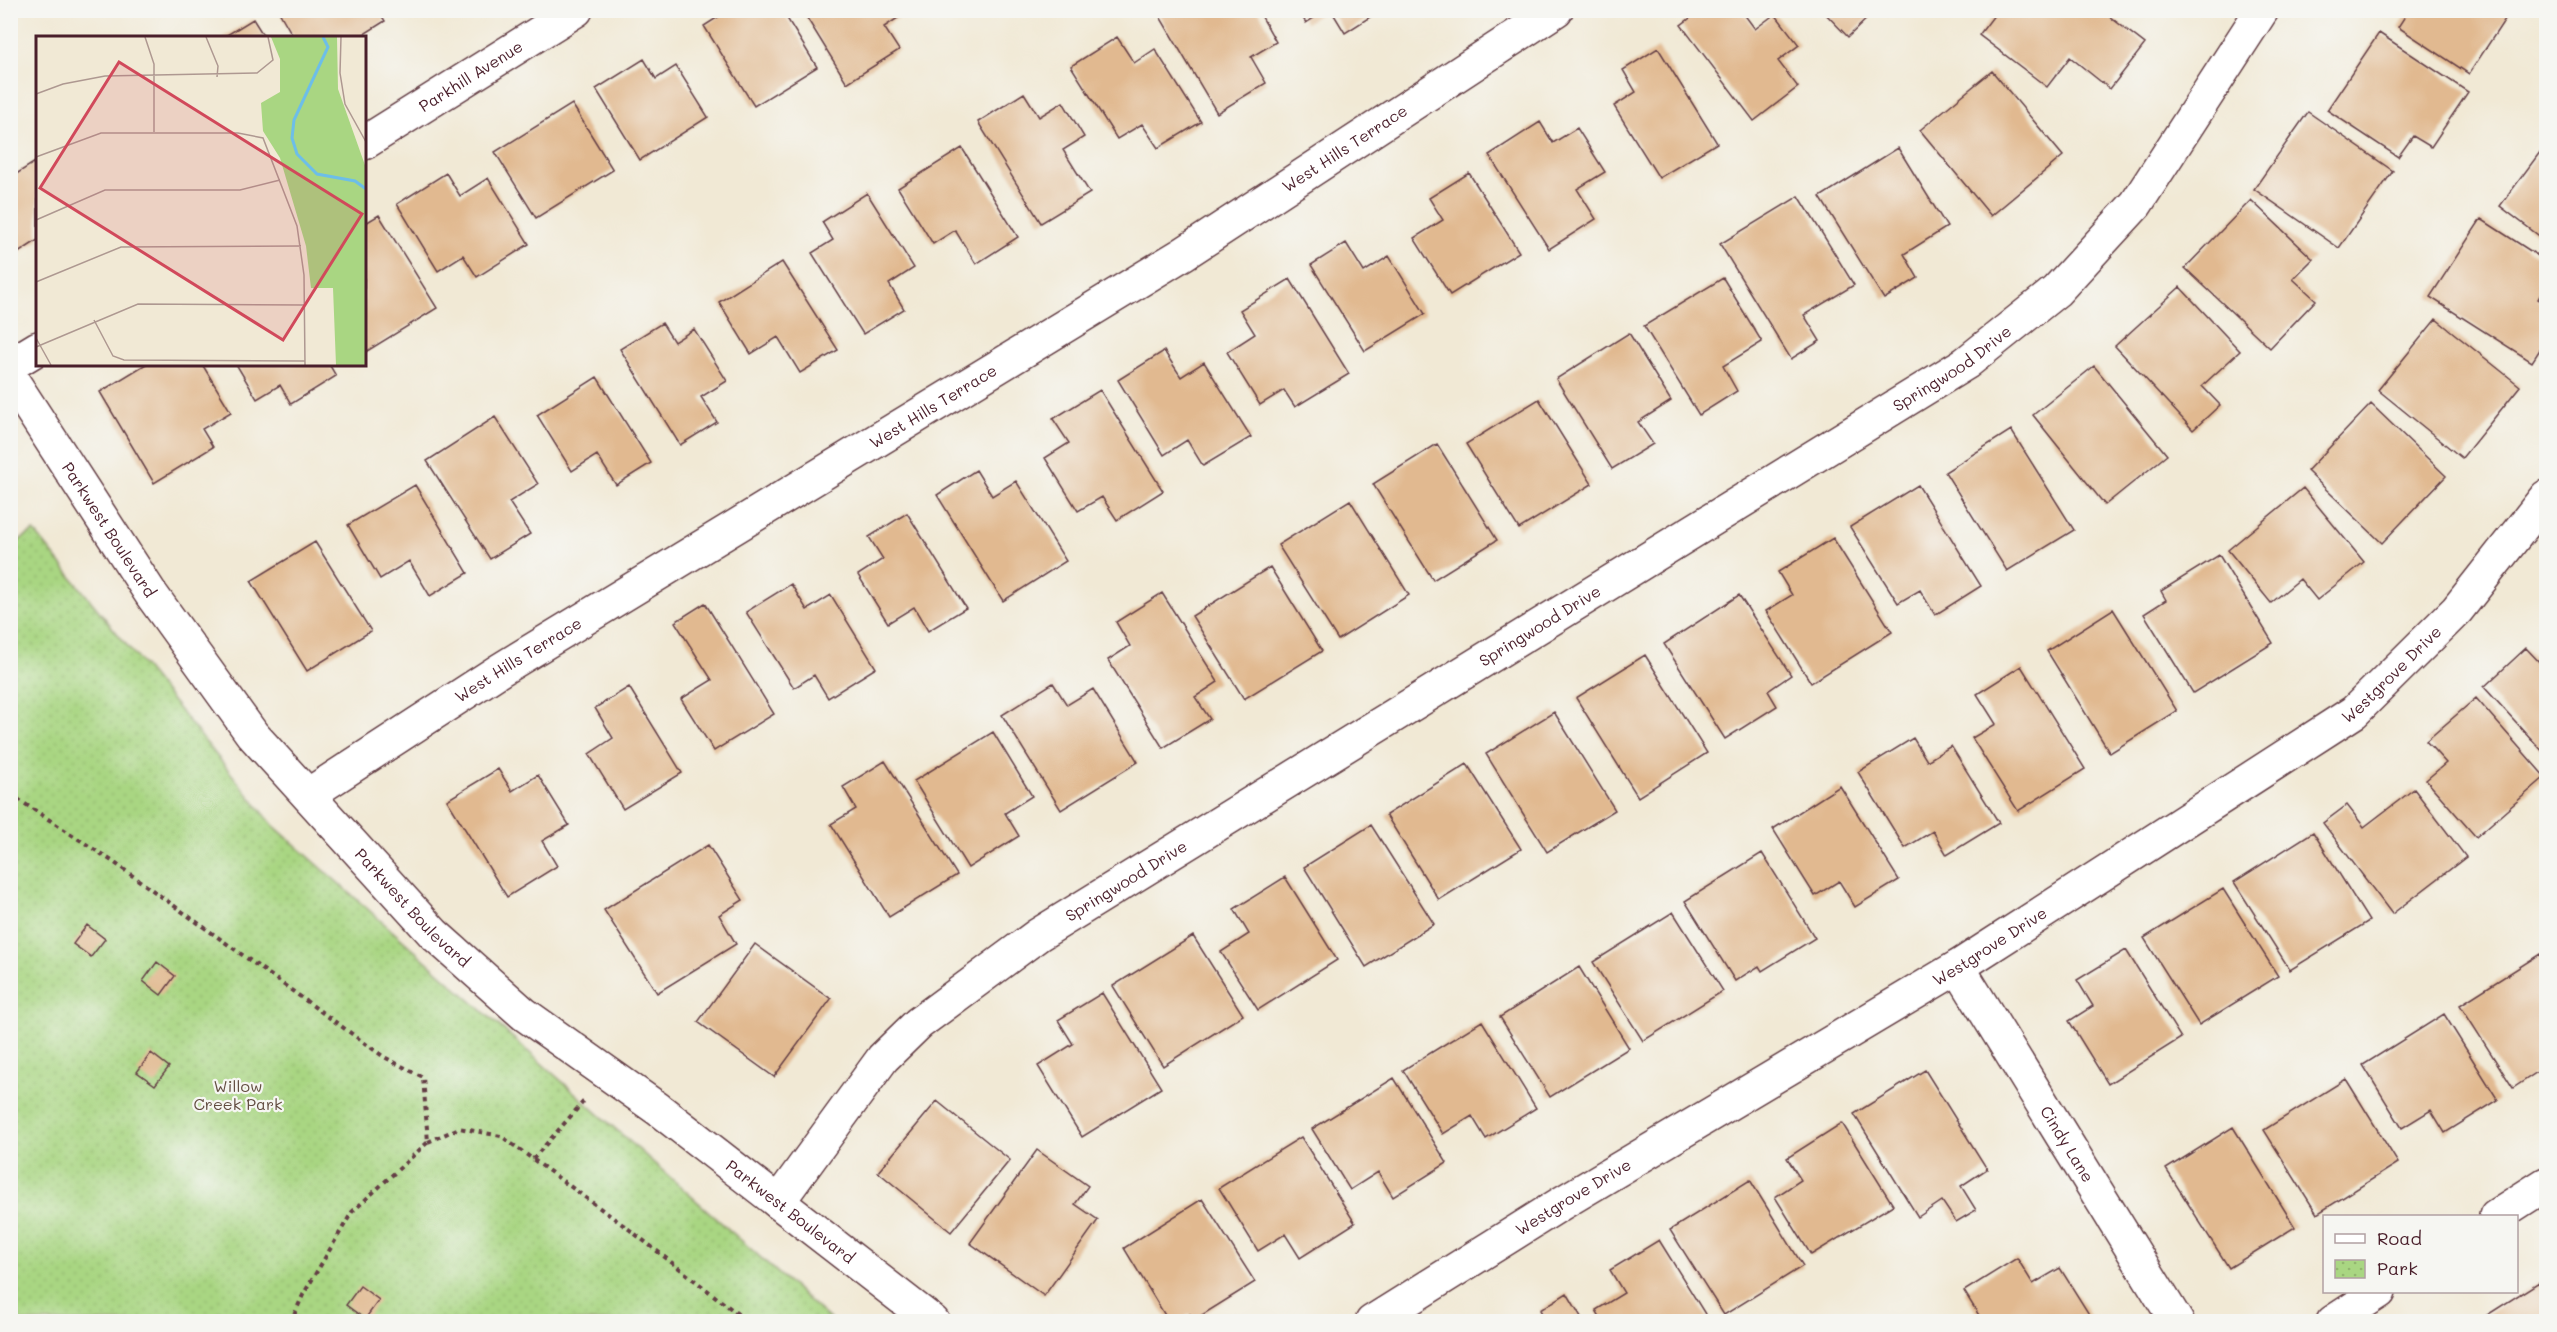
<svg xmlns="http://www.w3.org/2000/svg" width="2557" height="1332" font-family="Mali,sans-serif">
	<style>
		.park { fill: url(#park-dots); stroke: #7a7a56; stroke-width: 1.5 }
		.building { fill: #e1b990 }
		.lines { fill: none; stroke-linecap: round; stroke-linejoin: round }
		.minor-casing { stroke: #633d44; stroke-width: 36 }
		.path { stroke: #633d44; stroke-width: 4; stroke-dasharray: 4.5 4.5; stroke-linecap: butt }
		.minor { stroke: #fff; stroke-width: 33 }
		.labels { text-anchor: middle; stroke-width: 4.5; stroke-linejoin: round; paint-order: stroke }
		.street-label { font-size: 16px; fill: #4a1f2b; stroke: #f6f6f2 }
		.park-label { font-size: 16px; fill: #624d41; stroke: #f6f6f2 }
		.inset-river { fill: none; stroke: #6dbee8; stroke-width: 3 }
		.inset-road { fill: none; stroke: #ae9891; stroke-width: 1.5 }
		.view { fill: #d1495b; fill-opacity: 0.15; stroke: #d1495b; stroke-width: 3 }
		.inset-edge { fill: none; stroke: #4a1f2b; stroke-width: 3 }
	</style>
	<defs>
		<pattern id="park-dots" width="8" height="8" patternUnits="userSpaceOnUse" patternTransform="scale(1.5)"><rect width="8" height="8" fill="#a9d682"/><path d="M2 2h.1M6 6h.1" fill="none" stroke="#93b770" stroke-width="1.8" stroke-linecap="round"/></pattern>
	</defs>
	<rect width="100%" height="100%" fill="#f6f6f2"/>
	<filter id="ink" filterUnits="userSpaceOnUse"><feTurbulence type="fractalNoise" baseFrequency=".0167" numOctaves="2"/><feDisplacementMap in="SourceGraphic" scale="12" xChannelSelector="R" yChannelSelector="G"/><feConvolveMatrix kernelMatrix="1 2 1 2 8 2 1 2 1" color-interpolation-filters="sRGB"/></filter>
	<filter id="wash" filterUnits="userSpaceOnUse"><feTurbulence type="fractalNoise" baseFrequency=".008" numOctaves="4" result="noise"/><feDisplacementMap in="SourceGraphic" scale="24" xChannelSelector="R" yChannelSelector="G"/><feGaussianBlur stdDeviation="1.35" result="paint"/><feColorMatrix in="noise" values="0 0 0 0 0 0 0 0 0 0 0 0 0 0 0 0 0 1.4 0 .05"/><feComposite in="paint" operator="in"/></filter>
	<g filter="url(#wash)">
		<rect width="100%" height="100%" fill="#f1e9d5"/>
		<path class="park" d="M34 531 273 825 832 1321 11 1322 10 546Z"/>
		<g id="blocks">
			<path class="building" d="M278 10H378L385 21 358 38H294Z
				M729 10H782L817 67 754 106 704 26Z
				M802 10H910L884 27 899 50 847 83Z
				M1166 10H1258L1276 42 1251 57 1266 83 1217 113 1159 15Z
				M1298 10H1326L1306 23Z
				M1331 10H1381L1345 33Z
				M1701 10H1741L1755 29 1775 14 1799 45 1778 61 1798 87 1754 121 1681 25Z
				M1822 10H1876L1848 37Z
				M1998 10H2101L2145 44 2110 89 2070 57 2047 87 1979 35Z
				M2409 10H2511L2469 74 2398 27Z
				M253 19 265 38H222Z
				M2379 33 2468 92 2431 147 2413 136 2398 157 2327 110Z
				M1117 37 1134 63 1155 49 1201 122 1158 148 1142 124 1117 139 1071 66Z
				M1658 48 1717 143 1659 178 1614 106 1636 92 1623 70Z
				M644 59 656 79 676 66 708 117 640 160 596 89Z
				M1992 71 2063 156 1991 216 1920 130Z
				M1024 93 1039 117 1063 102 1084 137 1063 150 1090 193 1041 223 978 122Z
				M572 104 613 170 536 218 495 152Z
				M2308 112 2393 171 2339 248 2254 189Z
				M1540 122 1553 143 1577 128 1605 172 1577 189 1596 219 1549 249 1489 155Z
				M2546 144V241L2500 206Z
				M962 148 1018 237 976 264 955 230 933 244 898 188Z
				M1898 148 1947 227 1904 254 1918 278 1884 299 1820 197Z
				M38 160V240L15 255 10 249V178Z
				M446 173 460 196 488 178 529 244 477 277 463 255 438 271 397 204Z
				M1469 173 1519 252 1450 295 1414 238 1443 220 1429 198Z
				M867 193 914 268 889 284 904 309 863 334 812 253 833 240 822 222Z
				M1799 196 1854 285 1804 315 1820 341 1791 359 1720 244Z
				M2251 200 2313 259 2293 279 2316 300 2270 348 2185 268Z
				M379 215 437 308 364 353V224Z
				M2481 219 2546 261V285L2538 299 2546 304V340L2532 362 2430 297Z
				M1346 243 1364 272 1389 256 1425 314 1365 351 1311 265Z
				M782 262 838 350 800 373 778 337 751 354 719 302Z
				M1723 278 1762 342 1723 366 1737 391 1699 415 1644 326Z
				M1290 279 1349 374 1295 407 1284 390 1260 405 1227 352 1255 334 1240 310Z
				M2180 287 2240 351 2202 386 2220 405 2193 430 2115 346Z
				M2436 319 2520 386 2462 458 2378 390Z
				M662 323 674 342 694 329 727 381 701 397 717 422 680 445 620 349Z
				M1629 333 1671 401 1638 422 1653 444 1612 469 1556 379Z
				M1164 351 1181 377 1204 362 1251 437 1203 466 1187 440 1164 455 1118 380Z
				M146 364H202L231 412 202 429 213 447 154 483 100 392Z
				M236 364H329L336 376 291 404 280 385 257 399Z
				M2094 366 2167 455 2105 505 2033 415Z
				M597 377 651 463 616 485 597 455 572 471 537 415Z
				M1100 390 1163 491 1117 520 1102 497 1078 511 1045 458 1069 443 1053 419Z
				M1539 399 1592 484 1519 529 1466 444Z
				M2371 404 2446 476 2382 543 2307 471Z
				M495 417 538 484 509 502 530 534 490 559 427 461Z
				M2011 430 2074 530 2007 571 1945 472Z
				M1437 444 1497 540 1433 580 1373 484Z
				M976 470 992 496 1016 481 1066 561 1003 601 937 495Z
				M415 485 468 573 430 596 409 561 380 579 348 525Z
				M1918 485 1981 586 1935 615 1920 590 1898 603 1850 527Z
				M2303 488 2364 562 2317 600 2300 579 2271 603 2228 550Z
				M1350 500 1409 595 1338 640 1278 545Z
				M907 513 966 608 928 631 914 607 888 623 858 575 883 559 869 537Z
				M1833 538 1892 632 1811 683 1766 611 1792 595 1778 572Z
				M315 542 371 631 307 671 251 581Z
				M2219 555 2273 643 2193 693 2144 614 2166 600 2161 591Z
				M1270 567 1322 651 1244 699 1192 616Z
				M791 584 807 610 831 595 876 668 828 698 814 675 794 688 746 612Z
				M1162 593 1218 682 1195 697 1210 719 1163 748 1108 660 1130 646 1116 622Z
				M1739 595 1791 675 1768 691 1777 706 1725 739 1664 644Z
				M705 603 774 714 714 751 681 699 712 680 675 622Z
				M2113 609 2177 711 2110 753 2047 651Z
				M2526 648 2544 667 2546 664V755L2484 687Z
				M1645 655 1707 753 1638 797 1576 698Z
				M2021 666 2085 769 2018 811 1972 738 1996 724 1977 694Z
				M1053 683 1067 705 1093 689 1138 762 1061 810 1002 715Z
				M629 687 682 773 623 809 589 754 613 738 595 708Z
				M2476 698 2545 777 2476 837 2426 780 2446 763 2426 741Z
				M1554 712 1615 810 1547 852 1486 754Z
				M993 732 1032 796 1005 813 1019 836 968 868 914 781Z
				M1913 738 1927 761 1951 746 1999 823 1947 855 1933 831 1905 848 1858 772Z
				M885 761 957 875 889 917 831 824 856 809 843 787Z
				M1467 764 1521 849 1439 900 1386 815Z
				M498 769 512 791 538 775 569 825 542 841 557 866 507 897 447 800Z
				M1840 786 1899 880 1855 907 1839 881 1815 896 1773 829Z
				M2414 789 2466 857 2392 914 2323 823 2347 805 2364 827Z
				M1371 825 1434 924 1366 967 1304 867Z
				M2313 832 2369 921 2290 970 2234 882Z
				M708 845 743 900 719 915 736 944 657 993 604 910Z
				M1762 853 1815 938 1762 971 1759 966 1735 981 1685 901Z
				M1285 877 1337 960 1258 1010 1221 952 1249 934 1234 909Z
				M2223 889 2278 976 2199 1025 2144 938Z
				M1673 912 1723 991 1643 1041 1593 962Z
				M87 925 105 939 91 957 73 944Z
				M1193 936 1243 1015 1163 1066 1113 986Z
				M755 944 831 999 774 1077 698 1022Z
				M2126 950 2181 1038 2108 1084 2069 1021 2093 1006 2077 980Z
				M2540 954 2546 963V1066L2513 1088 2460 1005Z
				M157 962 175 976 161 995 143 981Z
				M1579 967 1629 1048 1550 1097 1500 1017Z
				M1102 993 1161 1088 1082 1137 1038 1066 1073 1044 1058 1020Z
				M2444 1014 2498 1100 2445 1133 2431 1110 2402 1128 2363 1065Z
				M1482 1021 1536 1108 1486 1139 1472 1116 1443 1134 1403 1070Z
				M151 1053 169 1067 155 1085 137 1072Z
				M1925 1070 1987 1169 1961 1186 1976 1210 1956 1222 1942 1201 1918 1217 1854 1114Z
				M1394 1078 1447 1163 1393 1197 1378 1172 1350 1190 1312 1129Z
				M2346 1079 2398 1163 2317 1214 2264 1130Z
				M937 1101 1010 1160 951 1232 878 1172Z
				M1842 1123 1893 1205 1811 1255 1775 1197 1801 1180 1787 1158Z
				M2233 1127 2295 1227 2229 1268 2166 1169Z
				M1301 1137 1355 1223 1300 1258 1285 1234 1258 1251 1219 1188Z
				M1037 1150 1088 1186 1075 1204 1098 1220 1044 1296 970 1243Z
				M1750 1180 1803 1266 1724 1315 1670 1230Z
				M1202 1199 1255 1282 1194 1320 1190 1314 1178 1322H1169L1124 1248Z
				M1659 1240 1710 1322H1603L1596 1310 1624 1293 1610 1270Z
				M2017 1258 2033 1284 2060 1268 2092 1319 2088 1322H1983L1964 1291Z
				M2539 1282 2546 1295V1322H2487L2484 1317Z
				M360 1286 379 1300 365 1319 346 1305Z
				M1567 1293 1584 1322H1547L1540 1310Z"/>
		</g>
	</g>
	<g filter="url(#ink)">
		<use href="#blocks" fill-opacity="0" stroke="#633d44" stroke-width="1.5"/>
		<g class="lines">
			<g class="minor-casing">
				<g id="minor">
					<path id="s1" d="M364 143 576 10"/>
					<path d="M10 365 38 348"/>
					<path id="s2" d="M10 377 151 594 252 734 434 934 524 1014 658 1109 933 1322"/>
					<path id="s3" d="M308 795 500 670 1183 254 1556 10"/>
					<path id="s4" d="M1958 967 2177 1322"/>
					<path id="s5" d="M778 1202 883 1058 919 1023 1038 935 1966 363 2056 291 2136 204 2262 10"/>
					<path d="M2496 1216 2546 1184"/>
					<path id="s6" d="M1372 1322 1562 1203 1958 967 2354 712 2457 610 2546 497"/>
					<path d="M2333 1322 2379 1292"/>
				</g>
			</g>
			<path class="path" d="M10 794 112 861 384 1057 423 1077 428 1142 352 1212 303 1295 291 1322
				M428 1142 459 1128 501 1136 630 1230 748 1322
				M533 1159 584 1101"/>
			<use href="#minor" class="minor"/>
		</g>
	</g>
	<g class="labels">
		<g class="street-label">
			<text dy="6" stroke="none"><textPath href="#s1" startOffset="126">Parkhill Avenue</textPath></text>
			<text dy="6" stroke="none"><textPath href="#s3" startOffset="1222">West Hills Terrace</textPath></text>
			<text dy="6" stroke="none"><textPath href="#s5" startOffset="1452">Springwood Drive</textPath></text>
			<text dy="6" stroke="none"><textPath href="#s3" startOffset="736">West Hills Terrace</textPath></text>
			<text dy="6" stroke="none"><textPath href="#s2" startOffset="182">Parkwest Boulevard</textPath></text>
			<text dy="6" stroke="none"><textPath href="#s5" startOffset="966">Springwood Drive</textPath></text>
			<text dy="6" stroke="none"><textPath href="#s3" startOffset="250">West Hills Terrace</textPath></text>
			<text dy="6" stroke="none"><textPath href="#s6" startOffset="1209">Westgrove Drive</textPath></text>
			<text dy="6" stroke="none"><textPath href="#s5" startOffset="480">Springwood Drive</textPath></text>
			<text dy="6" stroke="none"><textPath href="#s2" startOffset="668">Parkwest Boulevard</textPath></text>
			<text dy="6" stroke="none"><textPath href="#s6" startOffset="723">Westgrove Drive</textPath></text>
			<text dy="6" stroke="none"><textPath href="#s4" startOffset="208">Cindy Lane</textPath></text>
			<text dy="6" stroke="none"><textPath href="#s6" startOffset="237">Westgrove Drive</textPath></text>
			<text dy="6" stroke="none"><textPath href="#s2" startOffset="1154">Parkwest Boulevard</textPath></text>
		</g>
		<g class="park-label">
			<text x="238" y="1092">Willow<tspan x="238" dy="18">Creek Park</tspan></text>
		</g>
	</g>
	<g transform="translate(36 36)">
		<rect width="330" height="330" fill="#f1e9d5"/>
		<path d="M235 1H301L302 53 330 132V329H300L297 252H275L270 210 244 122 227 95 225 67 244 56V23Z" fill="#a9d682"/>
		<path class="inset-river" d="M287 1 292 11 258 84 256 102 261 118 281 138 319 145 330 153"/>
		<path class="inset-road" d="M109 1 118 28V96M170 1 182 30 181 41M305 1 304 37 309 68 330 106M0 58 27 48 69 40 221 37 237 24 232 1M0 121 65 97H202L227 102 261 190 268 239 269 329M0 184 69 154H204L244 144M0 246 85 211 265 210M58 284 77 320 88 324 269 325M0 302 15 329M0 311 102 268 268 269"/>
		<path class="view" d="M83 26 326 178 247 304 4 152Z"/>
		<rect width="330" height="330" class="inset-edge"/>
	</g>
	<rect width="2557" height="1332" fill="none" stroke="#f6f6f2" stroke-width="36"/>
	<rect x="2323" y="1215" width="195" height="78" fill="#f6f6f2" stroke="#b1a0a2" stroke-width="1.5"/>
	<rect x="2335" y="1234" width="30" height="9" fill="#ffffff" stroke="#b1a0a2" stroke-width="1.5"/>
	<text x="2377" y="1245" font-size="18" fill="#4a1f2b">Road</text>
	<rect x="2335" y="1260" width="30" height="18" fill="url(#park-dots)" stroke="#b1a0a2" stroke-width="1.5"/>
	<text x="2377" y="1275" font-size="18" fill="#4a1f2b">Park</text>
</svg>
